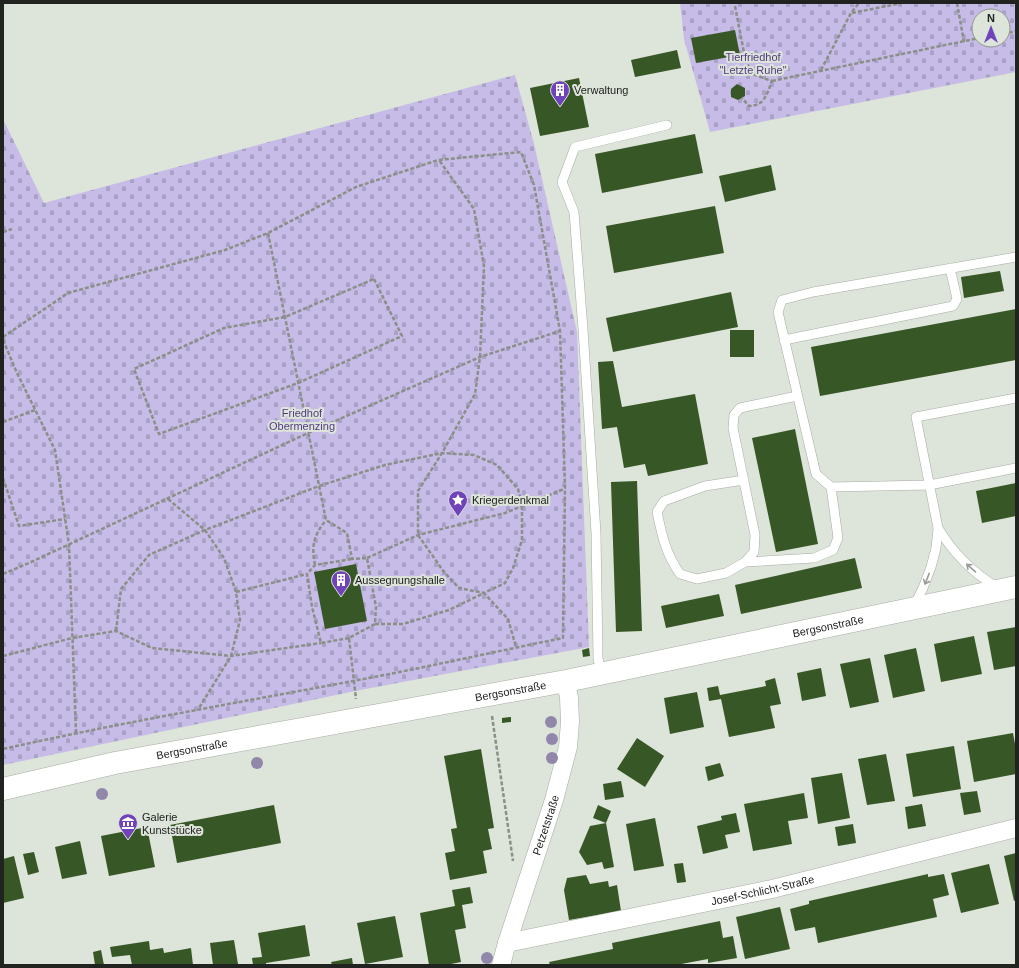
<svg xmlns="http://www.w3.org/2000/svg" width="1019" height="968" font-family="Helvetica,sans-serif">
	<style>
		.cemetery { fill: url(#cemetery-stones); fill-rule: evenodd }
		.building { fill: #385726 }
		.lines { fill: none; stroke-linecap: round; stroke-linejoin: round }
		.service-casing { stroke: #a6aca3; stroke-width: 10 }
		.minor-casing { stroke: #a6aca3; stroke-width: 19 }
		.tertiary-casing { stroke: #a6aca3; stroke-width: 23 }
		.path { stroke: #8a8f88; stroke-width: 2.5; stroke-dasharray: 4 2; stroke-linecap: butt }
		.service { stroke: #fff; stroke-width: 9 }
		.minor { stroke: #fff; stroke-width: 18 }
		.tertiary { stroke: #fff; stroke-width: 22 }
		.tree { fill: #9187aa }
		.oneway { stroke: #9b9c9a }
		.labels { text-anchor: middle; stroke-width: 4; stroke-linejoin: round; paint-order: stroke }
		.park-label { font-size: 11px; fill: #533b82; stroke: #dde4da }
		.poi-label { font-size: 11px; fill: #20231f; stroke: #dde4da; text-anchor: start }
		.street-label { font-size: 11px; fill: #20231f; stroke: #dde4da }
	</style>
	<defs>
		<pattern id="cemetery-stones" width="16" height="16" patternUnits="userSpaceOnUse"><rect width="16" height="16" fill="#c6bce7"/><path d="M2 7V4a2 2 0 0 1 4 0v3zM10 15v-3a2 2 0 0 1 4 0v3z" fill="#aaa1c6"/></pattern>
	</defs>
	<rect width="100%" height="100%" fill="#dde4da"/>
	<path class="cemetery" d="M680 3H1016V72L710 132 684 39ZM979 16H1003V40H979Z
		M515 75 534 144 577 332 589 647 355 691 3 765V119L44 203Z"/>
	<path class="building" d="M735 30 740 55 696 63 691 38Z
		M677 50 681 68 635 77 631 60Z
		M579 78 589 127 540 136 530 88Z
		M737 84 745 88V96L738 100 731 97V89Z
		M695 134 703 173 602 193 595 154Z
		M771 165 776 190 725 202 719 176Z
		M715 206 724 253 614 273 606 226Z
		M1000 271 1004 291 964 298 961 277Z
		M731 292 738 327 613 352 606 318Z
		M1016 309V360L820 396 811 347Z
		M730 330H754V357H730Z
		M613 361 622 407 695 394 708 464 648 476 645 464 624 468 617 427 602 429 598 362Z
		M795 429 818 544 776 552 752 438Z
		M637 481 642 631 616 632 611 482Z
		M1016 483V516L982 523 976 491Z
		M855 558 862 588 741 614 735 585Z
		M356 564 367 621 325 629 314 572Z
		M719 594 724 616 666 628 661 606Z
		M1016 627V666L994 670 987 632Z
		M974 636 982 674 941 682 934 644Z
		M589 648 590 656 583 657 582 650Z
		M916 648 925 691 893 698 884 655Z
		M870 658 879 702 850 708 840 664Z
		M821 668 826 696 802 701 797 673Z
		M775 678 781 704 770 706 775 728 729 737 721 699 709 701 707 688 718 686 720 695 766 686 765 681Z
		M697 692 704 727 670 734 664 698Z
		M511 717V722L502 723V718Z
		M1013 733 1016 749V774L974 782 967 741Z
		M637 738 664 756 645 787 617 769Z
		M954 746 961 789 913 797 906 754Z
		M481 749 494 828 488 829 492 849 483 851 487 873 450 880 445 853 455 851 451 829 457 828 444 756Z
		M886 754 895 801 867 805 858 759Z
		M720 763 724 776 708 781 705 767Z
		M842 773 850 818 818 824 811 778Z
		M621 781 624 797 605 800 603 784Z
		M977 791 981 812 964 815 960 793Z
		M804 793 808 818 788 821 792 844 753 851 744 804Z
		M922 804 926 826 908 829 905 807Z
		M274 805 281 843 177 863 170 825Z
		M598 805 611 811 606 823 593 818Z
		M736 813 740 832 725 835 728 848 703 854 697 826 722 820 721 816Z
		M655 818 664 866 634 871 626 824Z
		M606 823 614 867 604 869 602 862 587 865 579 852 590 826Z
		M853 824 856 843 838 846 835 827Z
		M147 827 155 867 109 876 101 836Z
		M80 841 87 874 62 879 55 847Z
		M34 852 39 872 28 875 23 854Z
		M1016 853V900L1014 901 1004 856Z
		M14 856 24 898 3 903V859Z
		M683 863 686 882 677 883 674 864Z
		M989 864 999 904 961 913 951 873Z
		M928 874V877L944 874 949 895 933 899 937 917 818 943 815 927 795 931 790 909 809 904V901Z
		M586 875 590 884 608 881 609 887 617 885 621 911 569 920 564 890 567 878Z
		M470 887 473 903 462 905 466 928 455 930 461 962 446 965H429L420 913 455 906 452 890Z
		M780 907 790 949 745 959 736 917Z
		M395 916 403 957 365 964 357 923Z
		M720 921 723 938 733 936 737 958 708 963V959L676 965H550L549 962 613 949 612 943Z
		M305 925 310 956 266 963V965H253L252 958 262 957 258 933Z
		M234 940 238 964 213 965 210 943Z
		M149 941 150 950 163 948 164 953 191 948 193 965H132L130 955 112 957 110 947Z
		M101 950 104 965H95L93 952Z
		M352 958 353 965H332L331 962Z"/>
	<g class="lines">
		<g class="service-casing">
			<path id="service" d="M1016 257 813 292 782 300 778 312 816 474 831 487 929 485 1016 468
				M784 340 953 306 957 299 950 268
				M744 480 705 486 664 501 657 512C662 536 666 554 680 574L697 579 726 573 745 562 754 552 755 535 733 428 734 415 740 408 797 396
				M938 528C954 554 972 572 998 588
				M745 562 814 558 833 550 838 538 831 487
				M914 606 923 588 931 567 936 548 938 528 916 417 1016 398
				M601 673 598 658 596 533 583 329 574 212 562 182 575 147 667 125"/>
		</g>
		<g class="minor-casing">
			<g id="minor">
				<path id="s1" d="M507 943 772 889 1016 828"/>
				<path id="s2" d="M501 965 507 943 554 800 568 747 570 722 569 698 566 681"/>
			</g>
		</g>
		<g class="tertiary-casing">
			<g id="tertiary">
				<path id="s3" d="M3 789 115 763 566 681 1016 587"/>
			</g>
		</g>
		<path class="path" d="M957 3 964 42
			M735 6 745 58 752 74 772 81C767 93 765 106 749 106L742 98
			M852 13 902 3
			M1003 34 1016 31
			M821 70 851 13 859 3
			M772 81 979 38
			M3 232 12 229
			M268 233 326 520 347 533 352 559 367 558 376 607 375 624 349 638 356 699
			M374 279 402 336 298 383 159 434 134 369 224 328 285 317Z
			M3 337 68 293 225 250 268 233 356 187 438 160 521 152 534 185 560 331 565 488 563 638C493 652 423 668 353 681 236 703 119 723 3 749
			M3 340 17 373 55 450 69 545 76 732
			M3 422 35 410
			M3 478 19 526 65 519
			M168 499 205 530 224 558 236 592 240 620 231 656 199 708
			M367 558 418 535 505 513 564 489
			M315 565C311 545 314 535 326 520
			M3 574 29 563 308 433 480 357 560 331
			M236 592 307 574
			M375 624H403L449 610 484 593 508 619 516 647
			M116 631 121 589 149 555 205 530 319 486 385 465 442 453 474 455 497 465 518 489 522 505V540L513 568 505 583 484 593 459 588 444 572 418 535V491L442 453 475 394 480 357 484 266 474 209 439 160
			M349 638 321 643 312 607 307 574 315 565 352 559
			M3 656 72 638 116 631 152 648 231 656 321 643
			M492 716 513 861"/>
		<use href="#service" class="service"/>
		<use href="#minor" class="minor"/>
		<use href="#tertiary" class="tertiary"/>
	</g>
	<g class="tree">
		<circle cx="551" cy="722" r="6"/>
		<circle cx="552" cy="739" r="6"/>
		<circle cx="552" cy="758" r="6"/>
		<circle cx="257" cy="763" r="6"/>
		<circle cx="102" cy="794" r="6"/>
		<circle cx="487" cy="958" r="6"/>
	</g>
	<defs><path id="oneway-shaft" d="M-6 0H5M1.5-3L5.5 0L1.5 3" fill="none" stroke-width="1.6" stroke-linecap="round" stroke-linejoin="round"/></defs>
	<g class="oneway">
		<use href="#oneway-shaft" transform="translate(971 568) rotate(-139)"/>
		<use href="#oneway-shaft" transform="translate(927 579) rotate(111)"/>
	</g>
	<defs>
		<g id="building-pin" transform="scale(1)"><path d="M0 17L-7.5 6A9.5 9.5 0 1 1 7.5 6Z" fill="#7043bb" stroke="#dde4da"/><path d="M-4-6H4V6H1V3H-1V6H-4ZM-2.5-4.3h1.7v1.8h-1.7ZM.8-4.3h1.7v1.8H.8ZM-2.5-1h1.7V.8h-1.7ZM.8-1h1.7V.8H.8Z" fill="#fff"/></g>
		<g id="sight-pin" transform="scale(1)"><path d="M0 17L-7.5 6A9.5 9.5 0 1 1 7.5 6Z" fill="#7043bb" stroke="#dde4da"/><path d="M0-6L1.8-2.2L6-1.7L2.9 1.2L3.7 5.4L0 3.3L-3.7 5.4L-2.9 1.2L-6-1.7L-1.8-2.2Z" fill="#fff"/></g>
		<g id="museum-pin" transform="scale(1)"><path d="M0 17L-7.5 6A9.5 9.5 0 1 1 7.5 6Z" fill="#7043bb" stroke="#dde4da"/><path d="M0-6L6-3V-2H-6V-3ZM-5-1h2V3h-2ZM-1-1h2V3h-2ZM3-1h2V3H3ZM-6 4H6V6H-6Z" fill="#fff"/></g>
	</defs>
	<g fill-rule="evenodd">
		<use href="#building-pin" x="560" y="90"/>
		<use href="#sight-pin" x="458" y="500"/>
		<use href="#building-pin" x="341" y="580"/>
		<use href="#museum-pin" x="128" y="823"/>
	</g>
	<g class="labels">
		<g class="park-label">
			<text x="753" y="61">Tierfriedhof<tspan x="753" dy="13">"Letzte Ruhe"</tspan></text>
			<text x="302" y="417">Friedhof<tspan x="302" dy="13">Obermenzing</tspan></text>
		</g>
		<g class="poi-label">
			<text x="574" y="94">Verwaltung</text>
			<text x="472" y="504">Kriegerdenkmal</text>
			<text x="355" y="584">Aussegnungshalle</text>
			<text x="142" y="821">Galerie<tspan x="142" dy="13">Kunststücke</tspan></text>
		</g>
		<g class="street-label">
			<text dy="4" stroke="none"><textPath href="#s3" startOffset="841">Bergsonstraße</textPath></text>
			<text dy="4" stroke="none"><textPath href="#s3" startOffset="517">Bergsonstraße</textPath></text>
			<text dy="4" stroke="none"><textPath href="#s3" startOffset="193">Bergsonstraße</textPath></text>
			<text dy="4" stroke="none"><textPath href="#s2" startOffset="147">Petzetstraße</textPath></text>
			<text dy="4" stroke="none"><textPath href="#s1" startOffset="261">Josef-Schlicht-Straße</textPath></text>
		</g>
	</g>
	<rect width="1019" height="968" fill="none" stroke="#20231f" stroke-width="8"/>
	<g transform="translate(991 28)"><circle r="19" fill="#dde4da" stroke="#91978f"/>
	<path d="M0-3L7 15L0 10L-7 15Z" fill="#7043bb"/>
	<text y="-6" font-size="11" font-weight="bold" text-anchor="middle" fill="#20231f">N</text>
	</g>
</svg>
